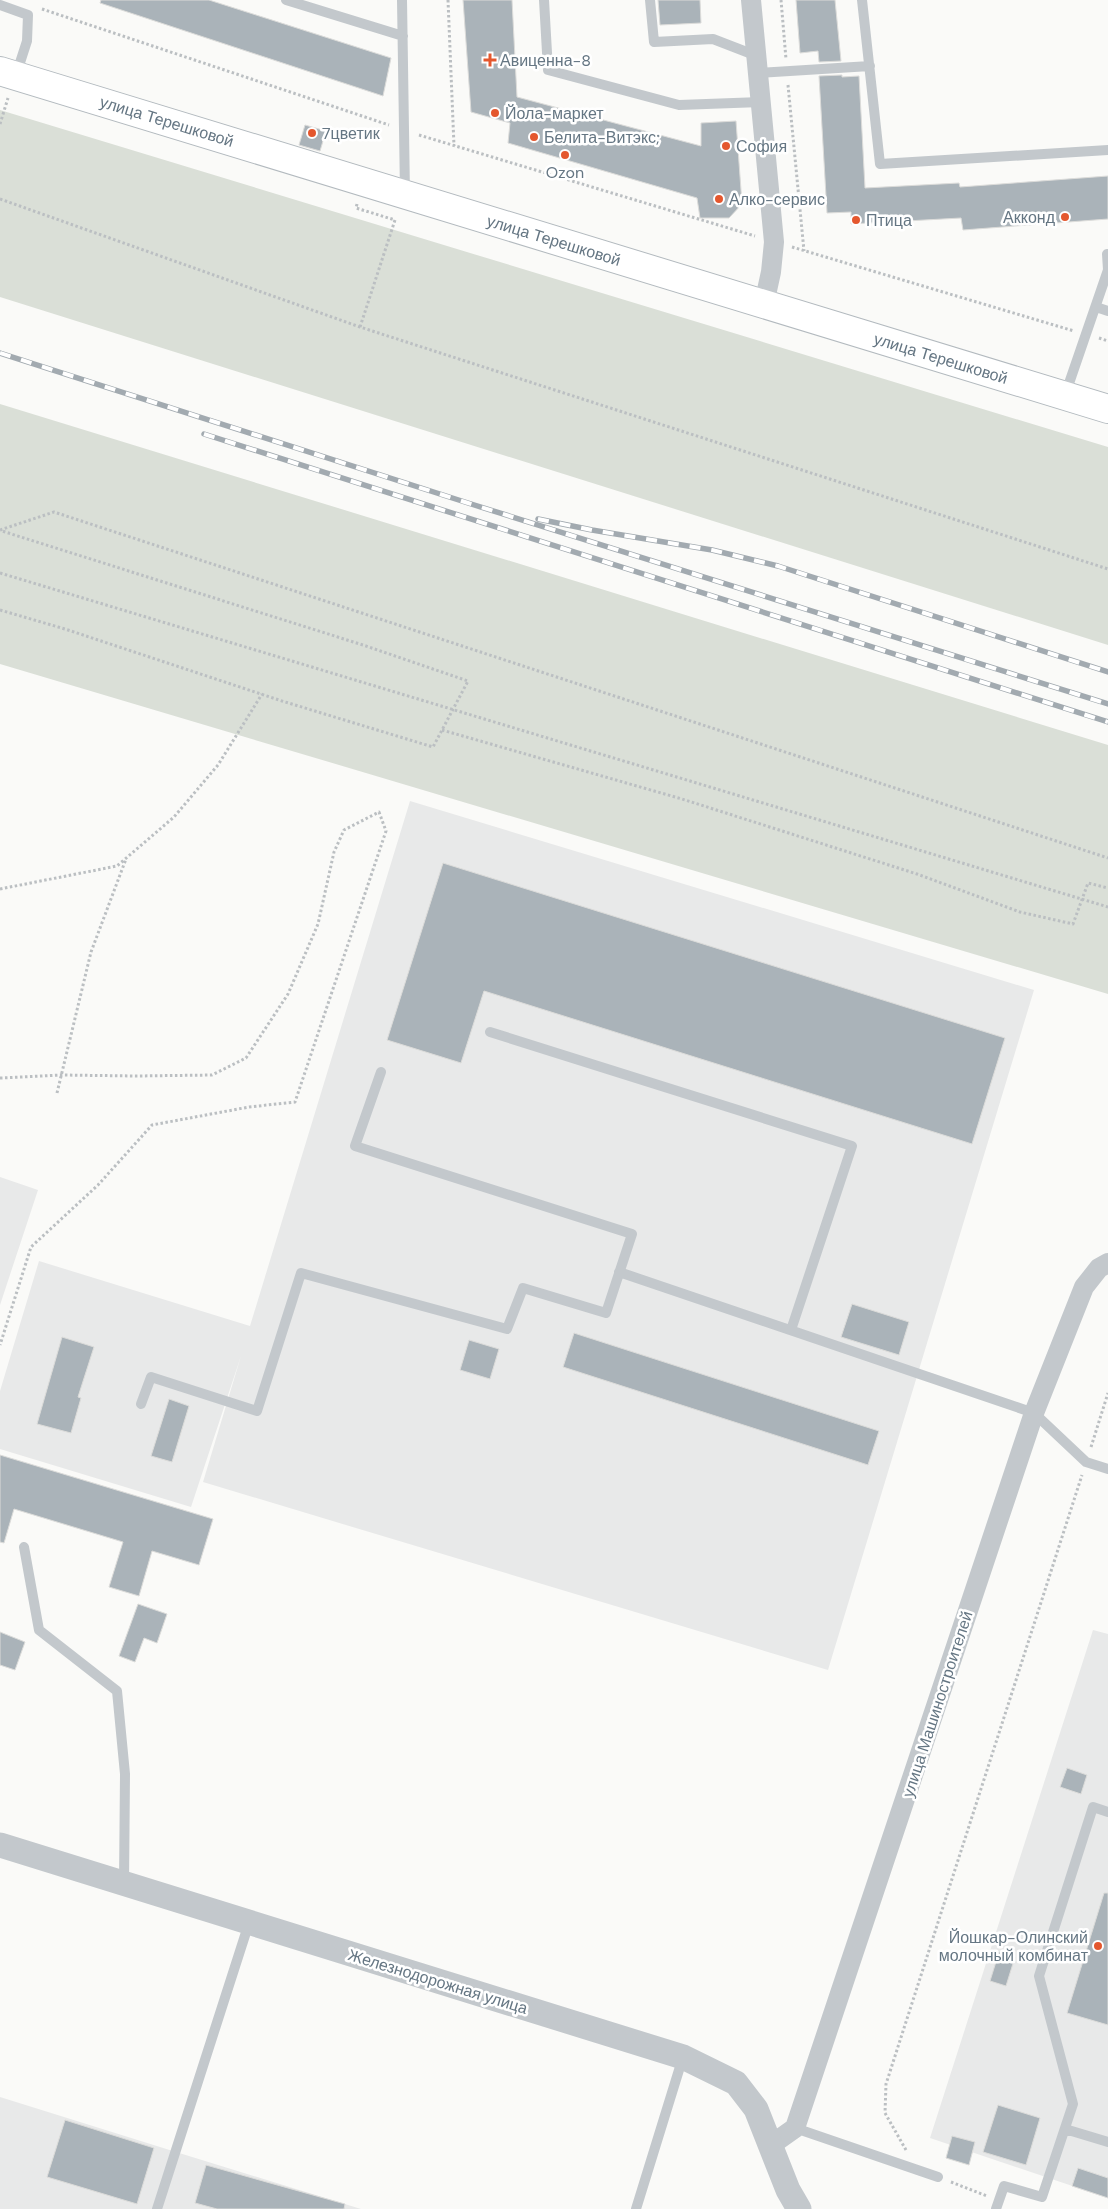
<svg xmlns="http://www.w3.org/2000/svg" width="1108" height="2209" font-family="'DM Sans',sans-serif">
	<style>
		.built { fill: #e8e9e9 }
		.green { fill: #dadfd7 }
		.building { fill: #aab3b9; stroke: #dcdcda }
		.lines { fill: none; stroke-linecap: round; stroke-linejoin: round }
		.secondary-casing { stroke: #b3babf; stroke-width: 30 }
		.path { stroke: #bbbfc2; stroke-width: 3; stroke-dasharray: 2.5 2.5; stroke-linecap: butt }
		.service { stroke: #c3c8cc; stroke-width: 10 }
		.minor { stroke: #c3c8cc; stroke-width: 20 }
		.tertiary { stroke: #c3c8cc; stroke-width: 25 }
		.secondary { stroke: #fff; stroke-width: 28 }
		.rail-casing { stroke: #a2aab0; stroke-width: 5.5 }
		.rail { stroke: #fff; stroke-width: 4; stroke-dasharray: 11; stroke-linecap: butt }
		.poi-dot { fill: #e4572e; stroke: #fff; stroke-width: 2 }
		.labels { text-anchor: middle; stroke-width: 5; stroke-linejoin: round; paint-order: stroke }
		.poi-label { font-size: 16px; fill: #657683; stroke: #fff; text-anchor: start }
		.street-label { font-size: 16px; fill: #657683; stroke: #fff }
	</style>
	<rect width="100%" height="100%" fill="#fafaf8"/>
	<path class="built" d="M410 801 1034 990 828 1670 203 1482 241 1356 191 1507 0 1449V1391L39 1261 250 1326Z
		M0 1177 38 1190 0 1305Z
		M1093 1630 1108 1634V2198L930 2138Z
		M0 2097 176 2152 361 2209H0Z"/>
	<path class="green" d="M0 110 1108 447V645L0 297Z
		M0 404 1108 745V994L0 664Z"/>
	<path class="building" d="M101 0H209L391 58 383 96 100 3Z
		M463 0H512L517 97 701 146V123L736 121 742 204 729 218H700L697 198 508 143 510 123 471 112Z
		M658 0H700L701 23 660 25Z
		M796 0H835L841 61 819 62 818 51 800 53Z
		M842 75V77L859 76 865 188 959 183 960 187 1108 176V219L963 230 961 218 851 224V212L827 213 819 76Z
		M305 125 326 131 320 151 299 145Z
		M443 863 1005 1038 972 1144 484 991 461 1063 387 1040Z
		M852 1304 909 1322 899 1355 841 1337Z
		M574 1333 879 1431 868 1465 563 1367Z
		M62 1337 94 1347 78 1397 81 1398 71 1433 37 1424Z
		M469 1340 499 1349 490 1379 460 1370Z
		M169 1399 189 1406 172 1462 151 1456Z
		M0 1455 213 1519 199 1565 152 1551 139 1596 109 1587 123 1542 14 1509 4 1543 0 1542Z
		M138 1604 167 1614 157 1643 144 1638 135 1662 119 1656Z
		M0 1632 25 1642 15 1670 0 1665Z
		M1067 1768 1087 1775 1081 1794 1060 1787Z
		M1104 1893H1108V2025L1067 2013Z
		M999 1952 1015 1957 1006 1986 990 1981Z
		M998 2105 1040 2118 1026 2165 983 2152Z
		M65 2120 154 2148 137 2204 47 2177Z
		M952 2136 975 2142 969 2165 946 2158Z
		M206 2165 345 2204 344 2209H217L195 2203Z
		M1078 2168 1108 2178V2198L1072 2186Z"/>
	<g class="lines">
		<g class="secondary-casing">
			<path id="secondary" d="M0 71 1108 409"/>
		</g>
		<path class="path" d="M448 0 454 146
			M781 0 786 59
			M42 9 389 125
			M788 85 804 251
			M0 124 8 98
			M419 135 755 236
			M0 199 360 327 1108 569
			M357 204 356 208 395 220 360 327
			M792 247 1074 331
			M1099 338 1108 341
			M0 530 54 512 1108 858
			M0 573 1108 907
			M0 610 65 629 282 701 433 747 468 681 363 645 2 531
			M442 730 682 799 917 874 1020 912 1073 924 1088 883 1108 888
			M0 889 117 866 174 817 218 765 262 694
			M0 1078 61 1075 136 1076 212 1075 246 1058 288 994 318 924 334 852 344 830 379 812 386 831 295 1102 249 1107 152 1125 98 1185 31 1247 0 1345
			M57 1093 91 952 126 859
			M1091 1447 1108 1393
			M906 2150 885 2113 886 2084 1082 1475
			M951 2182 987 2196"/>
		<path class="service" d="M286 0 403 36
			M402 0 405 194
			M544 0 548 70 679 105 761 102
			M650 0 654 42 713 39 757 56
			M862 0 880 164 1108 150
			M0 5 28 15 27 41 16 75
			M758 73 870 66
			M1096 307 1108 311
			M1065 395 1108 270 1107 254
			M490 1032 852 1146 791 1330
			M619 1272 1034 1413 1086 1462 1108 1469
			M141 1404 151 1377 257 1411 301 1273 507 1329 523 1288 606 1313 632 1234 355 1146 381 1072
			M24 1547 39 1630 117 1691 125 1774 124 1883
			M795 2128 938 2177
			M1065 2129 1108 2142
			M157 2209 249 1923
			M636 2209 683 2057
			M996 2209 1004 2186 1042 2197 1073 2104 1039 1976 1093 1807 1108 1812"/>
		<path class="minor" d="M751 0 774 242 771 272 764 304
			M771 2145 795 2128 1034 1413 1084 1287 1099 1268 1108 1263"/>
		<path class="tertiary" d="M0 1845 683 2057 736 2083 756 2109 788 2190 799 2209"/>
		<use href="#secondary" class="secondary"/>
		<g class="rail-casing">
			<path id="rail" d="M0 353 468 503 1108 704
				M204 434 1108 722
				M538 519 592 530 712 550 778 566 1108 672"/>
		</g>
		<use href="#rail" class="rail"/>
	</g>
	<g class="poi-dot">
		<path d="M487.5 52.5h5v5h5v5h-5v5h-5v-5h-5v-5h5z"/>
		<circle cx="495" cy="113" r="5"/>
		<circle cx="312" cy="133" r="5"/>
		<circle cx="534" cy="137" r="5"/>
		<circle cx="726" cy="146" r="5"/>
		<circle cx="565" cy="155" r="5"/>
		<circle cx="719" cy="199" r="5"/>
		<circle cx="1065" cy="217" r="5"/>
		<circle cx="856" cy="220" r="5"/>
		<circle cx="1098" cy="1946" r="5"/>
	</g>
	<g class="labels">
		<g class="poi-label">
			<text x="500" y="66">Авиценна-8</text>
			<text x="505" y="119">Йола-маркет</text>
			<text x="322" y="139">7цветик</text>
			<text x="544" y="143">Белита-Витэкс;</text>
			<text x="736" y="152">София</text>
			<text x="565" y="178" text-anchor="middle">Ozon</text>
			<text x="729" y="205">Алко-сервис</text>
			<text x="1055" y="223" text-anchor="end">Акконд</text>
			<text x="866" y="226">Птица</text>
			<text x="1088" y="1943" text-anchor="end">Йошкар-Олинский<tspan x="1088" dy="18">молочный комбинат</tspan></text>
		</g>
		<g class="street-label">
			<text transform="translate(167 121) rotate(17)" y="6">улица Терешковой</text>
			<text transform="translate(554 240) rotate(17)" y="6">улица Терешковой</text>
			<text transform="translate(941 358) rotate(17)" y="6">улица Терешковой</text>
			<text transform="translate(937 1704) rotate(-72)" y="6">улица Машиностроителей</text>
			<text transform="translate(438 1981) rotate(17)" y="6">Железнодорожная улица</text>
		</g>
	</g>
</svg>
